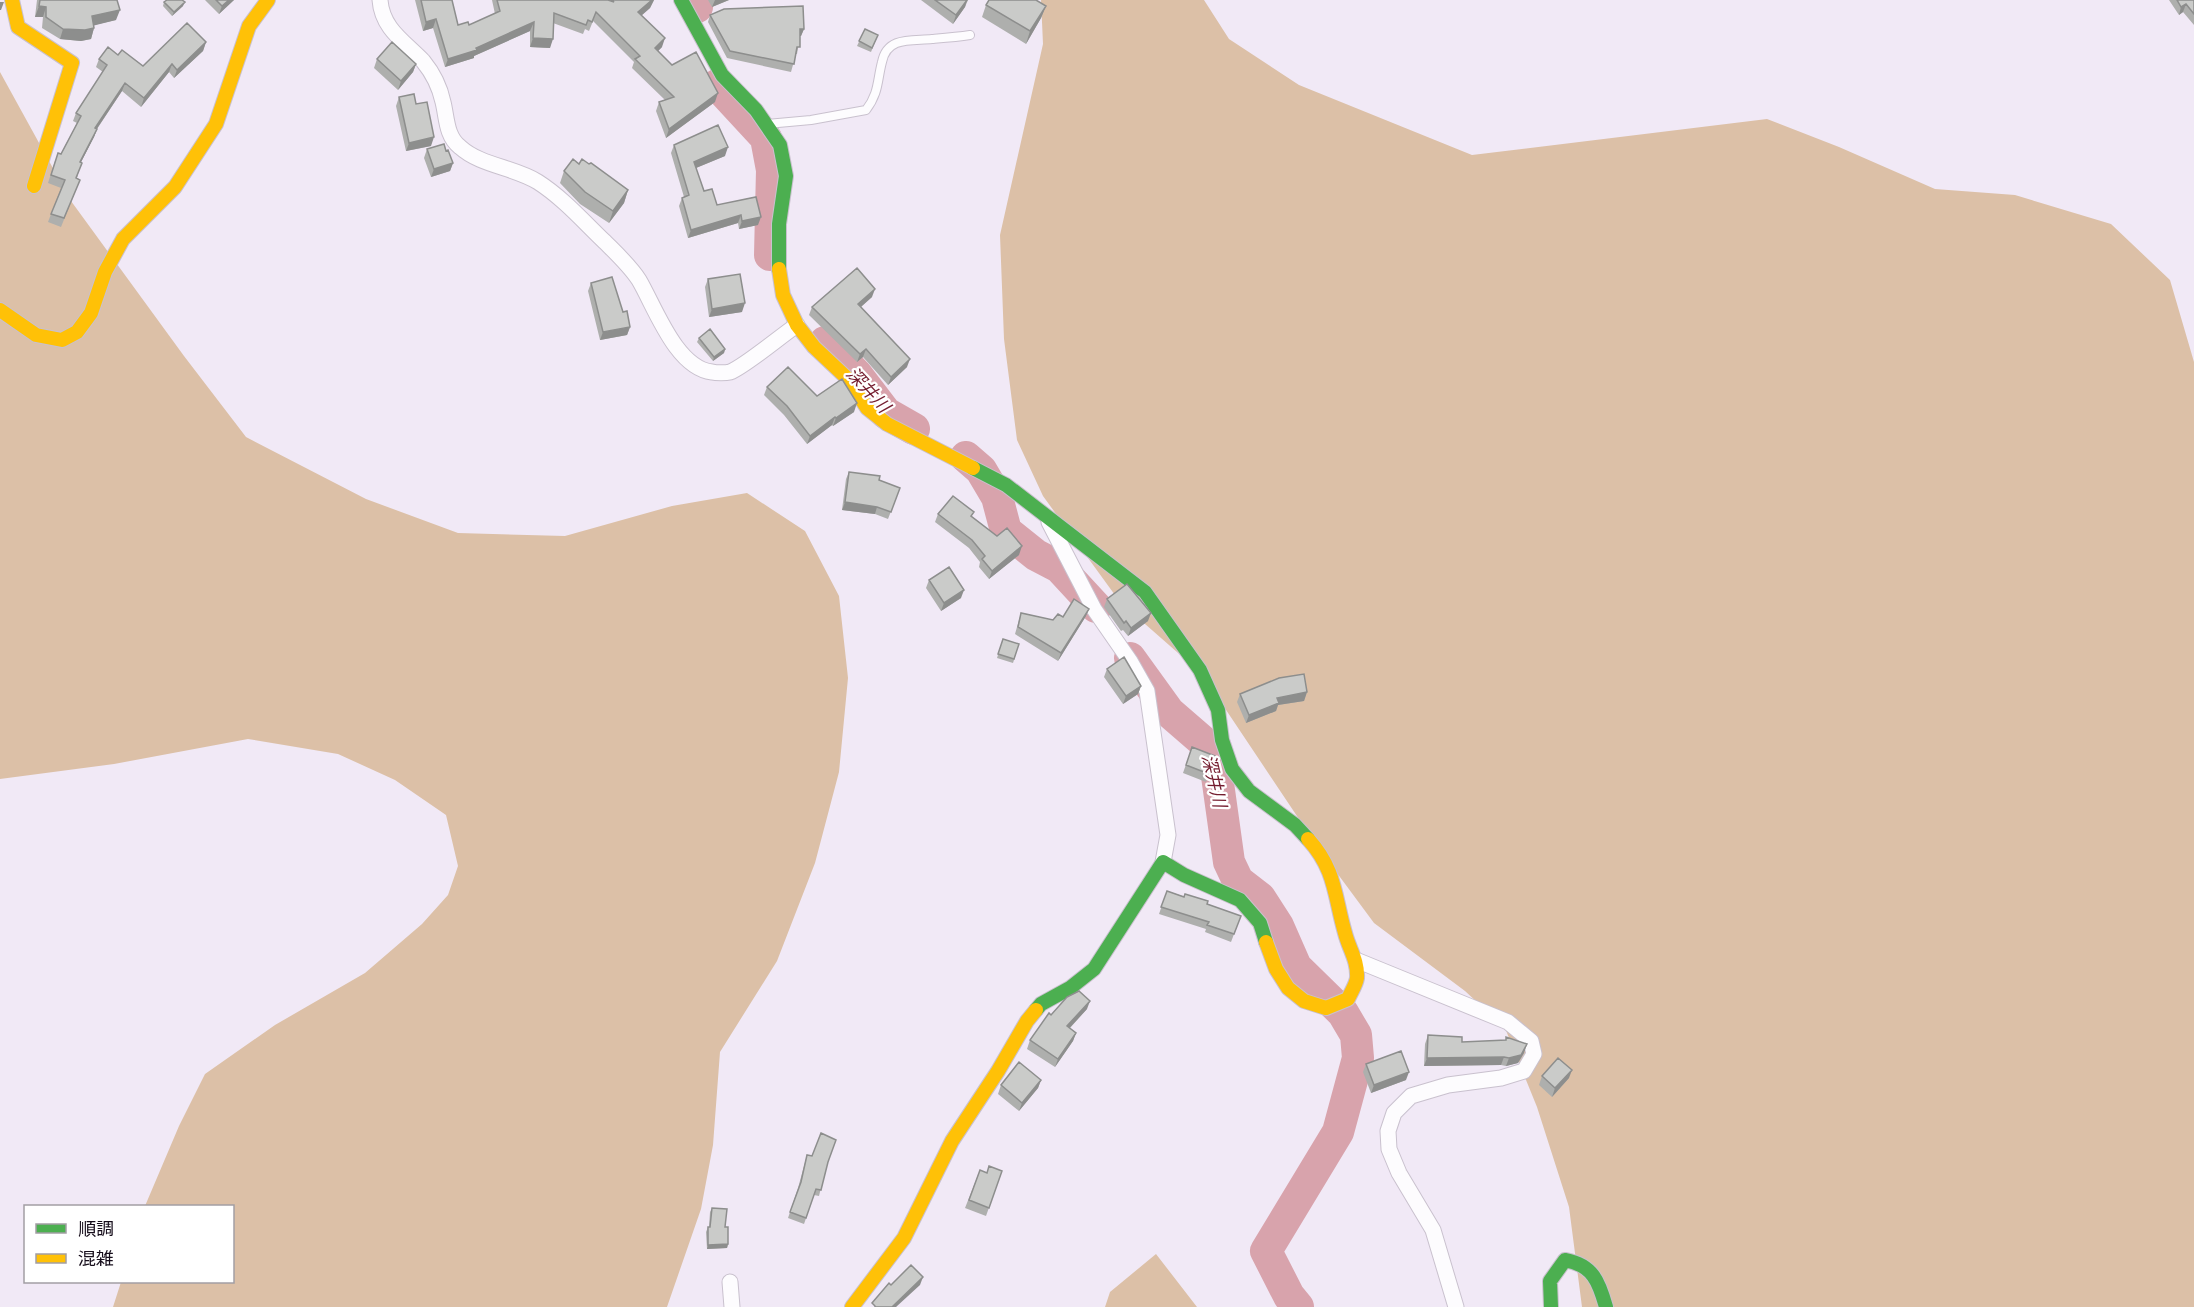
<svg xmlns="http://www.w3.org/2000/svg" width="2194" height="1307" font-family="'IBM Plex Sans','Noto Sans JP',sans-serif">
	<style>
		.forest { fill: #dcc0a7 }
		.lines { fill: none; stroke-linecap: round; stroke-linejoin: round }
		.river { stroke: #d8a3ac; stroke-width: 32 }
		.lane-casing { stroke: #c9c1ce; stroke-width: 10 }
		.street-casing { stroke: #c9c1ce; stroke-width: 17 }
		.fast-casing { stroke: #c9c1ce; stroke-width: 16 }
		.slow-casing { stroke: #c9c1ce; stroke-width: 16 }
		.lane { stroke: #fdfcfe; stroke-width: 8 }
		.street { stroke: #fdfcfe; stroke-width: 15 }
		.fast { stroke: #4caf50; stroke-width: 14 }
		.slow { stroke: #ffc107; stroke-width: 14 }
		.wall { fill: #aeafad }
		.shaded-wall { fill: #8d8e8d }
		.building { fill: #cacbc9; stroke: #8d8e8d; stroke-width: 1.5 }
		.labels { text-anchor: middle; stroke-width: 4.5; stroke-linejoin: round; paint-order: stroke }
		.water-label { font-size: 18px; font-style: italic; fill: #741d2f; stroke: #fff }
	</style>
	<rect width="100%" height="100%" fill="#f1e9f6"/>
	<path class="forest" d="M1041 0H1204L1229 39 1299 85 1472 155 1767 119 1839 147 1935 189 2015 195 2111 224 2170 280 2194 362V1307H1582L1569 1207 1537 1107 1505 1028 1465 991 1374 923 1317 846 1202 674 1120 602 1043 496 1017 440 1004 339 1000 235 1043 44Z
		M0 72 71 201 184 356 246 437 366 499 458 533 565 536 672 506 747 493 805 531 839 596 848 678 839 772 815 863 777 961 720 1052 713 1145 701 1209 667 1307H113L121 1282H232V1206H145L179 1126 205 1074 275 1025 365 973 422 924 448 895 458 866 446 815 395 780 338 754 248 739 114 764 0 779Z
		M1156 1254 1197 1307H1105L1110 1292Z"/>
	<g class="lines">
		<path class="river" d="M694 0 697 7
			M717 85 766 138 772 170 770 255
			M825 342 857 375 886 413 914 429
			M966 457 981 470 997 497 1006 531 1036 555 1059 567 1096 607
			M1130 658 1169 712 1206 744 1217 776 1229 862 1238 881 1260 898 1278 926 1296 967 1343 1013 1356 1035 1358 1058 1338 1132 1266 1251 1289 1296 1298 1307"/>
		<g class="lane-casing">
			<path id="lane" d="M767 124 811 120 866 110C879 93 877 81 882 62 887 36 912 41 932 39 944 38 957 37 970 35"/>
		</g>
		<g class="street-casing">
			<path id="street" d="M380 0C382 29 405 42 423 61 432 72 440 88 443 102 447 118 446 136 460 147 481 166 514 167 538 182 563 198 584 222 605 242 617 254 630 266 639 280 655 307 676 368 712 372 716 373 726 373 730 372 744 367 782 335 797 325
				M1049 522 1094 609 1130 661 1147 691 1168 835 1163 862
				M1356 960 1508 1022 1531 1041 1534 1054 1524 1071 1501 1078 1448 1085 1411 1096 1394 1113 1388 1131 1389 1149 1399 1173 1433 1230 1456 1307
				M730 1282 732 1307"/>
		</g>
		<g class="fast-casing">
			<path id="fast" d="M681 0 722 75 756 110 780 145 786 176 779 224V269
				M973 468 1006 485 1145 592 1200 670 1218 710 1222 740 1232 769 1249 791 1295 825 1308 839
				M1036 1010 1041 1004 1070 988 1094 969 1163 862 1184 875 1240 900 1260 923 1266 942
				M1551 1307 1550 1281 1565 1260C1593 1265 1599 1282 1606 1307"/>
		</g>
		<g class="slow-casing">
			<path id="slow" d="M12 0 18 27 72 63 34 186
				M779 269 783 295 797 325 814 347 849 380 867 408 887 424 973 468
				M0 310 36 335 62 340 77 332 91 313 105 272 123 239 175 187 216 124 249 26 268 0
				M1266 942 1276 969 1288 988 1304 1001 1326 1008 1348 999C1351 992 1356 985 1357 978 1358 960 1349 949 1345 933 1334 895 1336 870 1308 839
				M852 1307 904 1238 952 1141 998 1071 1027 1021 1036 1010"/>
		</g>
		<use href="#lane" class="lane"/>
		<use href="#street" class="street"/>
		<use href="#fast" class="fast"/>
		<use href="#slow" class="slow"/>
	</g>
	<path class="wall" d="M37 0H117L116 20 94 25V28L91 39 81 41 60 39 42 28 43 17H35Z
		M205 0H234L219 14Z
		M415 0H452L458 25H469L495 14 492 0H654L650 8 641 16 662 47 658 51 672 65 715 102 666 138 656 111 659 102 665 100 632 68 634 62 593 21 589 31 585 29 583 34 553 23 550 48 530 47V31L474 56V58L445 67 433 28 423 31Z
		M708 0H729L712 7Z
		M921 0H968L965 7 953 24Z
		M2169 0H2194V25L2183 12 2179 15Z
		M164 2 183 6 172 16 163 6Z
		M986 5 1046 6 1041 18 1026 44 982 17Z
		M710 15 804 29 801 36H800L797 54H796L791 72 727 58 708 22Z
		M865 29 878 35 871 52 857 46Z
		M206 42 203 51 174 78 169 72 141 107 122 91 97 129 94 137 81 162 77 178 80 180 61 227 48 222 61 188 48 183 55 161 61 154 77 123 73 121 76 113 103 72 96 67 99 59 118 55 143 66Z
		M377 59 416 64 413 72 398 90 374 68Z
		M399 97 416 104 431 146 406 151 396 106Z
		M674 145 725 156 696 168 704 191 717 205 756 197 758 225 739 229 738 223 688 238 679 206 682 198 684 197 671 153Z
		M427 149 446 151 453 163 450 171 431 177 424 158Z
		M579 164 628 190 624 203 609 223 580 204 560 183 564 171Z
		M708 279 742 312 709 317 705 287Z
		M591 283 623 312 630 327 627 335 600 340 588 291Z
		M872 297 861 307 907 367 888 385 863 357 857 362 809 315 812 307Z
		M699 338 725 349 724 353 713 361 697 342Z
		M767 387 817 396 854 412 833 426 832 425 807 444 784 415 764 395Z
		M849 472 879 480 900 488 888 519 875 514 842 510 846 479Z
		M938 514 972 517 1019 555 989 579 979 567 980 562 969 548 935 522Z
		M929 580 961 598 941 611 926 588Z
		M1107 599 1148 621 1128 636 1123 630 1121 631 1104 607Z
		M1021 613 1053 620 1063 617 1086 616 1058 661 1015 634Z
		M1003 639 1019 644 1013 663 997 658Z
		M1107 669 1141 686 1138 694 1123 704 1104 677Z
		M1307 692 1304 701 1278 705 1276 711 1246 723 1237 702 1240 694Z
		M1192 747 1215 756 1206 782 1183 773Z
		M1167 891 1207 904 1241 916 1231 942 1205 932 1206 929 1159 914Z
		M1087 1009 1070 1028 1076 1033 1073 1041 1055 1067 1027 1049 1030 1040 1051 1015Z
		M1428 1035 1462 1042 1524 1053 1518 1063 1506 1066 1501 1065 1424 1066 1425 1044Z
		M1366 1064 1406 1080 1371 1093 1363 1072Z
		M1542 1076 1569 1078 1552 1097 1539 1085Z
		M1041 1080 1038 1088 1019 1111 998 1094 1001 1085Z
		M807 1155 827 1163 819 1196 814 1195 804 1224 788 1218 798 1188Z
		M980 1170 987 1173 1002 1171 986 1216 965 1208Z
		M712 1208 725 1227 728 1244 727 1248 707 1249 706 1232 708 1227H709L710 1212Z"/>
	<path class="shaded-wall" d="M229 0H234L219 14 222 6Z
		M650 0H654L650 8 635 21 638 12Z
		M715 0H729L712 7Z
		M967 0 965 7 953 24 956 15Z
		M0 2H4L1 10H0Z
		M185 2 183 6 172 16 174 12Z
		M2186 4 2183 12 2179 15 2181 7Z
		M39 6 46 7 43 17H35Z
		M1046 6 1041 18 1026 44 1030 31Z
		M120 10 116 20 88 27 92 16Z
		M436 19 433 28 423 31 426 22Z
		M534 22 530 31 474 56V58L445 67 448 59 476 48Z
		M94 28 91 39 81 41 60 39 63 29Z
		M800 29H804L801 36H797Z
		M533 38 553 39 550 48 530 47Z
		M665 38 662 47 652 57 655 48Z
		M206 42 203 51 174 78 177 70Z
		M172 64 169 72 141 107 144 98Z
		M416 64 413 72 398 90 401 81Z
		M125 83 122 91 92 136 95 128Z
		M718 93 715 102 666 138 669 129Z
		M97 129 94 137 77 170 80 162Z
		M434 137 431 146 406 151 409 143Z
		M728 147 725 156 691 170 694 162Z
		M453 163 450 171 431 177 434 169Z
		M628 190 624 203 609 223 613 211Z
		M741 215 738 223 688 238 691 230Z
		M761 217 758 225 739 229 742 221Z
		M875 289 872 297 855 312 858 304Z
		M745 303 742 312 709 317 712 309Z
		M630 327 627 335 600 340 603 332Z
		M725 349 724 353 713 361 714 357Z
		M866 349 863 357 857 362 860 354Z
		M910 359 907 367 888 385 891 377Z
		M857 403 854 412 833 426 836 418Z
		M835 417 832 425 807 444 810 436Z
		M845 502 877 507 875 514 842 510Z
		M1022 546 1019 555 989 579 992 571Z
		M964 590 961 598 941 611 944 603Z
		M1089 609 1086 616 1058 661 1061 653Z
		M1151 613 1148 621 1128 636 1131 628Z
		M1141 686 1138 694 1123 704 1126 696Z
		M1307 692 1304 701 1278 705 1276 711 1246 723 1249 715 1277 698Z
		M1090 1001 1087 1009 1064 1034 1067 1026Z
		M1076 1033 1073 1041 1055 1067 1058 1059Z
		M1527 1044 1524 1053 1518 1063 1506 1066 1509 1058Z
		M1504 1057 1501 1065 1424 1066 1427 1058Z
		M1572 1070 1569 1078 1552 1097 1555 1088Z
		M1409 1072 1406 1080 1371 1093 1374 1085Z
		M1041 1080 1038 1088 1019 1111 1022 1103Z
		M728 1244 727 1248 707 1249 708 1245Z
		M923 1277 920 1285 896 1307H892Z"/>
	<path class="building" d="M40 0H117L120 10 92 16 94 28 85 30 63 29 46 17V7L39 6Z
		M167 0H182L185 2 174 12 164 2Z
		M216 0H229L222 6Z
		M421 0H452L458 25 468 22 469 25 500 11 497 0H608L614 2 612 0H652L638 12 665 38 655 48 672 65 696 52 718 93 669 129 659 102 674 97 635 59 640 56 596 12 592 22 588 20 586 25 554 13 553 39 533 38 534 22 476 48 477 50 448 59 436 19 426 22Z
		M935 0H967L956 15Z
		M989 0H1036L1046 6 1030 31 986 5Z
		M2177 0H2194V14L2186 4 2181 7Z
		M803 6 804 29H800V47H797L794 64 730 51 710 15 724 9Z
		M187 23 206 42 177 70 172 64 144 98 125 83 95 128 97 129 80 162 82 163 76 178 80 180 64 218 51 214 65 180 51 175 58 153 61 154 81 116 76 113 107 65 99 59 108 47 118 55 122 50 143 66Z
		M865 29 878 35 872 48 859 41Z
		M392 42 416 64 401 81 377 59Z
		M414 94 416 104 427 102 434 137 409 143 399 97Z
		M718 125 728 147 694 162 704 191 712 189 717 205 756 197 761 217 742 221 741 215 691 230 682 198 689 195 674 145Z
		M444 144 446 151 448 150 453 163 434 169 427 149Z
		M573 159 579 164 582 159 589 164 591 163 628 190 613 211 585 192 564 171Z
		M857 268 875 289 858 304 910 359 891 377 866 349 860 354 812 307Z
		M740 274 745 303 712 309 708 279Z
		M612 277 623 312 627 311 630 327 603 332 591 283Z
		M710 329 725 349 714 357 699 338Z
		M788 367 817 396 842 379 857 403 836 418 835 417 810 436 787 406 767 387Z
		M849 472 880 476 879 480 900 488 891 512 877 507 845 502Z
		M953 496 974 512 971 516 997 536 1007 528 1022 546 992 571 982 559 985 556 972 540 938 514Z
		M949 567 964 590 944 603 929 580Z
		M1127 584 1151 613 1131 628 1126 621 1124 623 1107 599Z
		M1074 599 1089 609 1061 653 1018 627 1021 613 1053 620 1058 614 1063 617Z
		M1003 639 1019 644 1014 659 998 654Z
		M1124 657 1141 686 1126 696 1107 669Z
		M1304 674 1307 692 1277 698 1279 703 1249 715 1240 694 1279 678Z
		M1192 747 1215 756 1209 774 1186 765Z
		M1167 891 1184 897 1185 894 1208 901 1207 904 1241 916 1234 934 1207 925 1209 922 1161 907Z
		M1079 991 1090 1001 1067 1026 1076 1033 1058 1059 1030 1040 1049 1013 1051 1015 1067 997Z
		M1428 1035 1462 1037V1042L1506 1040V1037L1527 1044 1521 1055 1509 1058 1504 1057 1427 1058Z
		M1401 1051 1409 1072 1374 1085 1366 1064Z
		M1558 1058 1572 1070 1555 1088 1542 1076Z
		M1019 1062 1041 1080 1022 1103 1001 1085Z
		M821 1133 836 1140 828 1162 821 1190 816 1189 806 1218 790 1212 801 1182 807 1155 812 1156Z
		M989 1166 1002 1171 989 1208 969 1200 980 1170 987 1173Z
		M712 1208 727 1209 725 1227H728V1244L708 1245V1227H710Z
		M911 1265 923 1277 892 1307H875V1306L872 1303 889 1283 891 1285Z"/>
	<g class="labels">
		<g class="water-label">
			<text transform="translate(868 390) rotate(47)" y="6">深井川</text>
			<text transform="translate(1214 781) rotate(77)" y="6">深井川</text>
		</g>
	</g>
	<rect x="24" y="1205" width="210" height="78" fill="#ffffff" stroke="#a29ea4" stroke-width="1.5"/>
	<rect x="36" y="1224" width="30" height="9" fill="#4caf50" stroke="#a29ea4" stroke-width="1.5"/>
	<text x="78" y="1235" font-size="18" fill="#160d1b">順調</text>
	<rect x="36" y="1254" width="30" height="9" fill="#ffc107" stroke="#a29ea4" stroke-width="1.5"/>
	<text x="78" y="1265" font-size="18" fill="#160d1b">混雑</text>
</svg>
